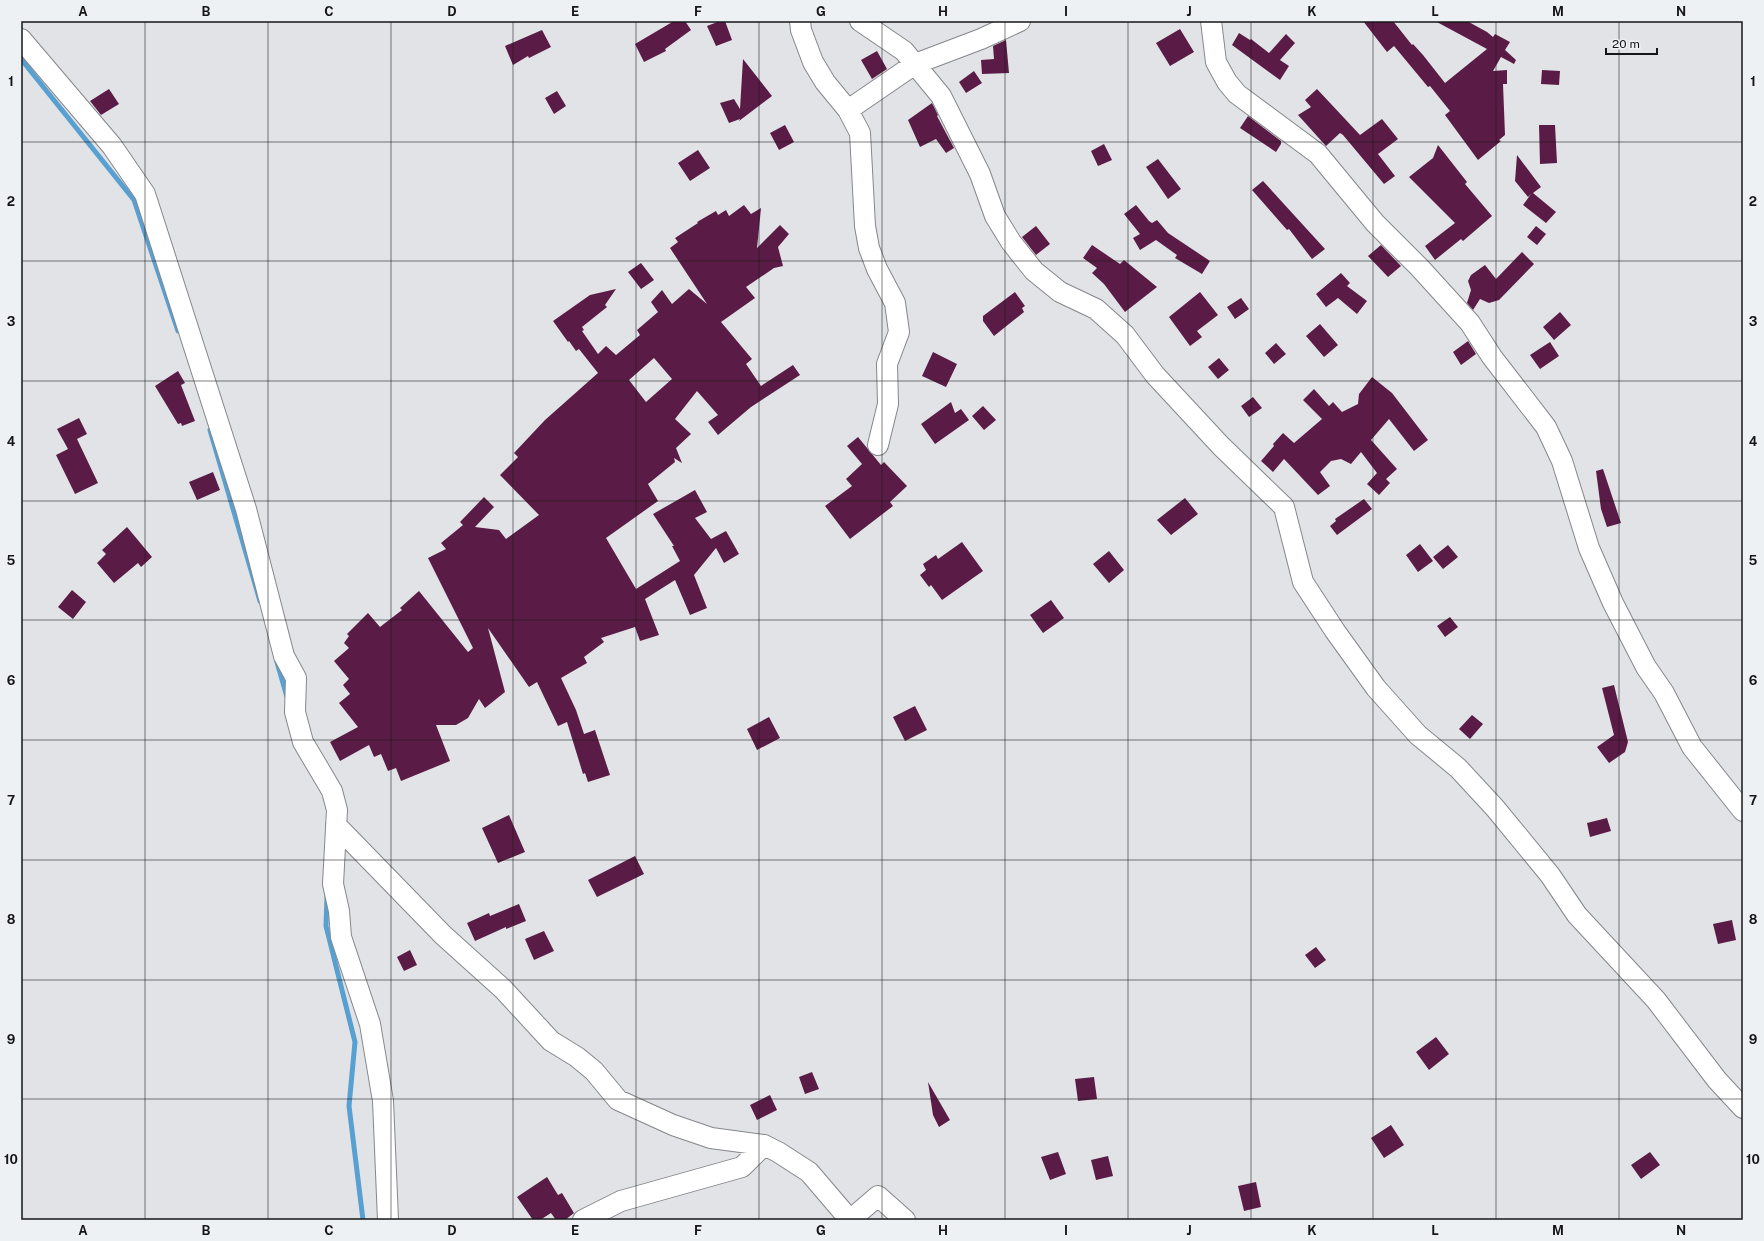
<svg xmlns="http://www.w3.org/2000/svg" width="1764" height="1241" font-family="'Public Sans',sans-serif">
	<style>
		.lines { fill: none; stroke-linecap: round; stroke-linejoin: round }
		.stream { stroke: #57a0d1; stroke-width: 5 }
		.building { fill: #5a1c46; fill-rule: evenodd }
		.minor-casing { stroke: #85878a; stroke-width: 22 }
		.minor { stroke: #fff; stroke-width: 20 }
		.grid { fill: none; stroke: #151617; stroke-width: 1; stroke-opacity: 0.55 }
		.neatline { fill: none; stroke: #151617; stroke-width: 1.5 }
		.grid-label { font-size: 13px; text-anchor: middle; font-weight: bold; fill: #151617 }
	</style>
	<rect width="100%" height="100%" fill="#e1e3e6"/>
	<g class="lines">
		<path class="stream" d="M21 59 134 200 178 331
			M210 430 260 601
			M277 662 287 697
			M327 896 326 926 355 1042 349 1106 363 1220"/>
	</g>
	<path class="building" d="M674 21H685L691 30 665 49 666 51 644 62 635 44Z
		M720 21H725L732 40 716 46 707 26Z
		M1363 21H1393L1412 45 1413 44 1423 55 1445 83 1487 49 1435 21H1467L1487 32 1493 37 1495 34 1510 42 1505 50 1516 60 1514 64 1501 57 1493 71 1507 70V84H1503L1505 135 1499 140 1501 141 1478 160 1445 115 1450 111 1430 86 1428 87 1394 46 1387 52Z
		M1180 29 1194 52 1170 66 1156 43Z
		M542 30 551 47 529 58 528 56 513 65 505 46Z
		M1239 33 1250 40 1251 39 1269 53 1286 34 1295 43 1280 60 1289 66 1280 80 1232 45Z
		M1006 40 1009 73 982 74 981 60 994 59 993 46Z
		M877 51 887 69 872 79 861 60Z
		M743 59 772 96 739 121 740 119 729 123 720 103 734 99 740 109Z
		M1542 70 1560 71 1559 85 1541 84Z
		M974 71 982 83 966 93 959 82Z
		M109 89 119 104 101 115 90 101Z
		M1317 89 1360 135 1382 119 1398 139 1378 154 1395 176 1384 184 1343 135 1340 133 1326 146 1298 115 1311 107 1305 100Z
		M557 91 566 106 554 114 545 98Z
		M932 103 938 115 937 116 954 148 946 153 936 139 920 147 908 120Z
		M1248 116 1281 141V144L1276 152 1240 128Z
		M785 125 794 142 779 150 770 133Z
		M1539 125H1555L1557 163 1540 164Z
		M1104 144 1112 160 1098 166 1091 151Z
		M1438 145 1467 182 1465 184 1492 216 1463 241 1461 239 1435 260 1425 246 1455 223 1409 177 1433 158Z
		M698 150 710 168 690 181 678 163Z
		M1517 155 1541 187 1533 193 1556 212 1546 223 1523 205 1531 194 1528 197 1515 181Z
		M1158 159 1181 189 1168 199 1146 167Z
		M1263 181 1325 249 1312 259 1289 229 1287 230 1252 190Z
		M744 205 751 214 761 208 757 248 780 225 789 234 778 247 783 266 774 268 746 287 755 298 721 322 752 359 746 364 761 386 793 365 800 375 751 407 718 435 708 422 718 415 697 391 675 419 691 434 676 448 682 463 674 458 675 462 648 484 658 501 606 538 636 589 680 561 672 546H674L653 514 695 490 707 512 695 518 711 539 726 531 739 554 724 563 716 548 694 575 707 608 690 615 675 580 645 599 659 635 640 641 635 627 601 638 604 642 584 657 587 663 561 678 576 710 584 734 595 730 610 775 588 782 585 773 583 774 567 722 558 726 537 682 529 687 488 628 505 692 485 708 479 699 468 718 456 725H436L450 761 401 781 396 768 388 771 381 754 374 757 369 745 340 761 330 742 358 727 339 703 350 694 343 685 349 679 334 661 349 648 344 643 349 636 347 634 368 613 380 627 402 610 400 608 419 591 468 652 473 648 428 558 446 549 441 543 463 525 460 522 484 497 494 507 475 527 499 530 506 539 539 515 500 475 518 457 514 453 545 420 598 373 579 349 576 351 569 341 568 342 553 321 590 295 616 289 605 305 607 307 582 327 584 330 582 331 598 354 606 346 616 355 640 335 637 330 658 312 651 302 662 290 672 304 689 289 707 304 670 248 678 242 675 238 698 223 697 222 716 211 718 215 726 210 729 216ZM654 358 672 379 646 402 629 380Z
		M1136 205 1149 221 1152 223 1157 220 1168 233 1210 261 1202 274 1175 258 1177 255 1156 240 1140 250 1133 238 1140 234 1124 214Z
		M1036 226 1050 244 1036 255 1022 237Z
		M1536 226 1546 234 1537 245 1527 237Z
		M1092 245 1120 264 1124 260 1157 287 1125 312 1104 284 1092 273 1097 268 1083 258Z
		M1381 245 1401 266 1388 277 1368 256Z
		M1522 252 1534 264 1499 300 1489 303 1480 299 1473 310 1467 303 1471 290 1468 281 1471 275 1485 265 1496 279Z
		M641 263 654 280 641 289 628 272Z
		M1341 273 1350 283 1347 286 1367 301 1357 314 1338 298 1326 307 1316 294Z
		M1015 292 1025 306 1022 308 1024 312 994 336 983 321V316Z
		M1200 292 1218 315 1197 331 1202 337 1190 346 1169 317Z
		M1241 298 1249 309 1235 319 1227 307Z
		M1560 312 1571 325 1554 340 1543 327Z
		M1320 324 1338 345 1324 357 1306 336Z
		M1468 341 1476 354 1461 365 1453 352Z
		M1550 342 1559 356 1540 369 1530 355Z
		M1276 343 1286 354 1274 364 1265 353Z
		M933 352 957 364 946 387 922 376Z
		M1219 358 1229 370 1218 379 1208 367Z
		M178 371 185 383 181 385 195 421 182 426 181 423 178 424 155 386Z
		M1372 377 1392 393 1428 440 1414 451 1389 419 1371 440 1397 469 1386 479 1390 483 1379 495 1367 484 1377 473 1361 452 1351 464 1341 459 1331 461 1320 472 1330 486 1318 495 1284 459 1273 472 1261 461 1274 446 1273 444 1283 433 1294 443 1322 419 1303 400 1314 389 1329 406 1333 402 1342 412 1358 404 1359 394Z
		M1253 397 1262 408 1249 417 1241 406Z
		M951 402 955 413 961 409 969 420 935 444 921 424Z
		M983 406 996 420 984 430 972 416Z
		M79 418 87 434 77 439 98 483 75 494 56 455 68 449 57 429Z
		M858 437 881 465 884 462 907 486 890 502 893 506 850 539 825 506 852 486 846 479 862 464 847 446Z
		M1603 469 1621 523 1607 527 1601 509 1596 471Z
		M213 472 220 490 197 500 189 482Z
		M1185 498 1198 514 1171 535 1157 520Z
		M1364 499 1372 509 1337 535 1330 526 1336 521 1335 519Z
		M127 527 152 557 141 567 138 563 114 583 97 563 106 554 102 550Z
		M962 542 983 571 942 600 931 585 929 587 920 575 926 570 923 564 936 555 938 559Z
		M1420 544 1433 561 1418 572 1406 555Z
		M1448 545 1458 557 1443 569 1433 557Z
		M1109 551 1124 570 1109 583 1093 564Z
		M72 590 86 602 73 619 58 607Z
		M1051 600 1064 618 1043 633 1030 615Z
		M1450 617 1458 627 1445 637 1437 626Z
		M1614 685 1628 742 1625 752 1609 763 1597 747 1614 735 1602 688Z
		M915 706 927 730 905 741 893 717Z
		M1472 715 1483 724 1470 739 1459 729Z
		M769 717 780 738 757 750 747 729Z
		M509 815 525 852 498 863 482 828Z
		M1607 818 1611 831 1590 837 1587 823Z
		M635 856 644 874 597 897 588 880Z
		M519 904 526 921 506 929V927L475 941 467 923 489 913 490 916Z
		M1732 920 1736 940 1718 944 1713 924Z
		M544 931 554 951 534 960 525 939Z
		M1316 947 1326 960 1315 968 1305 955Z
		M410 950 417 965 404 971 397 957Z
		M1436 1037 1449 1054 1429 1070 1416 1052Z
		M812 1072 819 1089 805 1094 799 1077Z
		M1094 1077 1097 1099 1078 1101 1075 1079Z
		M928 1082 950 1120 939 1127 933 1115Z
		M770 1095 777 1110 757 1120 750 1105Z
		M1391 1125 1404 1145 1384 1158 1371 1138Z
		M1058 1152 1066 1174 1050 1180 1041 1157Z
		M1650 1152 1660 1165 1641 1179 1631 1165Z
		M1108 1156 1113 1176 1096 1180 1091 1160Z
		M547 1177 558 1195 562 1193 574 1213 565 1220H556L551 1213 540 1220H533L517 1197Z
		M1256 1182 1261 1207 1244 1211 1238 1186Z"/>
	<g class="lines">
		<g class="minor-casing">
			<path id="minor" d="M800 21 801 30 813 62 825 82 848 110 860 133 865 226 869 248 877 269 895 303 899 332 887 364 888 404 878 445
				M860 21 904 51 941 96 980 174 995 216 1011 242 1034 271 1060 292 1096 309 1125 335 1155 375 1221 446 1284 507 1303 582 1335 631 1376 688 1418 735 1458 768 1495 808 1550 875 1577 915 1656 1000 1717 1080 1743 1108
				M1211 21 1216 62 1227 82 1237 94 1318 154 1375 223 1420 268 1470 323 1492 357 1546 427 1562 461 1589 548 1613 603 1646 667 1664 693 1692 747 1743 811
				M21 39 112 146 145 194 246 509 284 656 296 678 295 712 303 742 332 791 337 810 333 884 339 911 341 937 370 1024 383 1101 388 1220
				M848 110 915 64 981 39 1020 21
				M336 825 443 935 503 989 551 1041 577 1057 594 1071 618 1100 673 1125 711 1138 764 1145 778 1152 809 1172 850 1220 878 1196 905 1220
				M583 1220 621 1201 742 1167 764 1145"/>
		</g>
		<use href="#minor" class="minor"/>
	</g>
	<path class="grid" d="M145 21V1220M268 21V1220M391 21V1220M513 21V1220M636 21V1220M759 21V1220M882 21V1220M1005 21V1220M1128 21V1220M1251 21V1220M1373 21V1220M1496 21V1220M1619 21V1220M21 142H1743M21 261H1743M21 381H1743M21 501H1743M21 620H1743M21 740H1743M21 860H1743M21 980H1743M21 1099H1743"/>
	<rect width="1764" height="1241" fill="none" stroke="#eef1f3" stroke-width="44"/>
	<path d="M1606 48v6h51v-6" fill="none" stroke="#151617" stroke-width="2"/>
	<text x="1612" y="48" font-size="12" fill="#151617" stroke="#eef1f3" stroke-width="3" paint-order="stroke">20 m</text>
	<rect x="22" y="22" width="1720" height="1197" class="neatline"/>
	<g class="grid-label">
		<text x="83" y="16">A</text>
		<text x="206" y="16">B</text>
		<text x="329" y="16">C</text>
		<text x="452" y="16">D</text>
		<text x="575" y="16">E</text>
		<text x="698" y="16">F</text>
		<text x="821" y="16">G</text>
		<text x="943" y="16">H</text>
		<text x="1066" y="16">I</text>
		<text x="1189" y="16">J</text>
		<text x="1312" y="16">K</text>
		<text x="1435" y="16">L</text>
		<text x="1558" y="16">M</text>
		<text x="1681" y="16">N</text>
		<text x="11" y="86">1</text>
		<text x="1753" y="86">1</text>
		<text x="11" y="206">2</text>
		<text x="1753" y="206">2</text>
		<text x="11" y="326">3</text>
		<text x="1753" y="326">3</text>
		<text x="11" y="446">4</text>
		<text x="1753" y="446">4</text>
		<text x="11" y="565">5</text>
		<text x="1753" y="565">5</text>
		<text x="11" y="685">6</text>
		<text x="1753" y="685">6</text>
		<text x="11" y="805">7</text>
		<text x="1753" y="805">7</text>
		<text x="11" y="924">8</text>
		<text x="1753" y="924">8</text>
		<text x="11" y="1044">9</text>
		<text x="1753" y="1044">9</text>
		<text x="11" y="1164">10</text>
		<text x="1753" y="1164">10</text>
		<text x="83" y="1235">A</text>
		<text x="206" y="1235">B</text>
		<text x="329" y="1235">C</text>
		<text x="452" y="1235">D</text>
		<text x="575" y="1235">E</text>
		<text x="698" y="1235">F</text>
		<text x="821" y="1235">G</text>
		<text x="943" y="1235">H</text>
		<text x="1066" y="1235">I</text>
		<text x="1189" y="1235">J</text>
		<text x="1312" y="1235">K</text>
		<text x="1435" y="1235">L</text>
		<text x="1558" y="1235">M</text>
		<text x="1681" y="1235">N</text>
	</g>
</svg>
